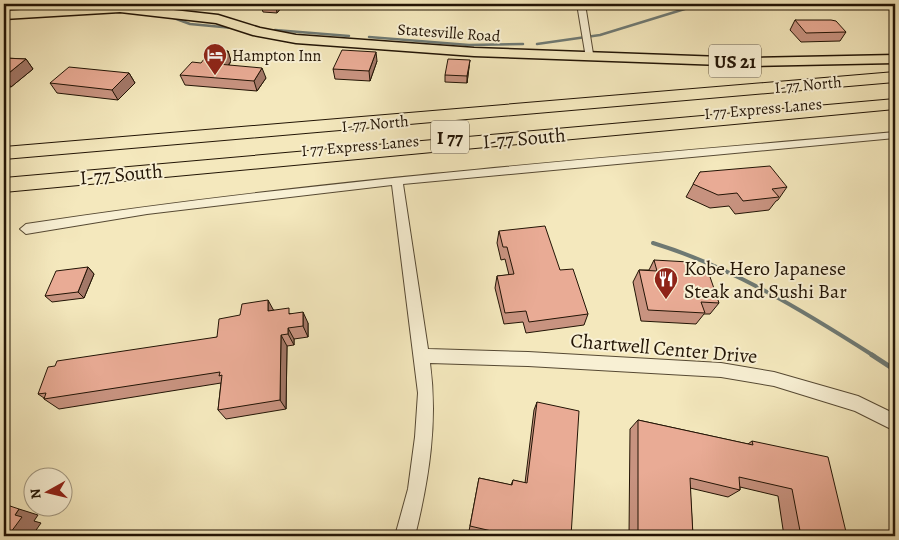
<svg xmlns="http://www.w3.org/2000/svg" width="899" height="540" font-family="Alegreya,serif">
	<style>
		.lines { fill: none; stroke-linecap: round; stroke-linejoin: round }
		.stream-far2 { stroke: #6e7973; stroke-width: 2.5 }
		.stream-far1 { stroke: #6e7973; stroke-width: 4 }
		.stream { stroke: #6e7973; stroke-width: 5 }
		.minor-casing { stroke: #564933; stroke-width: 2 }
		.primary-casing { stroke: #221405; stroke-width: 3 }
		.motorway-casing { stroke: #221405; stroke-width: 2 }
		.minor { fill: #f8f0d4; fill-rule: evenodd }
		.primary { fill: #f4e8bd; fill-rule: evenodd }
		.motorway { fill: #f4e8bd; fill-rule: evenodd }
		.wall { fill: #c89380; stroke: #221405 }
		.shaded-wall { fill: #a37868; stroke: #221405 }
		.building { fill: #e9ab95; stroke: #221405 }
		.labels { text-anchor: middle; stroke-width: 4; stroke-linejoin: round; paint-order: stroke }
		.far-street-label { font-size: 16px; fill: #221405; stroke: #f8f0d4 }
		.far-poi-label { font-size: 16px; fill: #221405; stroke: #f8f0d4; text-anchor: start }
		.shield { fill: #f8f0d4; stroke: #625643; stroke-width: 1 }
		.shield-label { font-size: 19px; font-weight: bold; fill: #221405 }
		.street-label { font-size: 20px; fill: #221405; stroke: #f8f0d4 }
		.poi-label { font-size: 20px; fill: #221405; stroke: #f8f0d4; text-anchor: start }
	</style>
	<rect width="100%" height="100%" fill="#f4e8bd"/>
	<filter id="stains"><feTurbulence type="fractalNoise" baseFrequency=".004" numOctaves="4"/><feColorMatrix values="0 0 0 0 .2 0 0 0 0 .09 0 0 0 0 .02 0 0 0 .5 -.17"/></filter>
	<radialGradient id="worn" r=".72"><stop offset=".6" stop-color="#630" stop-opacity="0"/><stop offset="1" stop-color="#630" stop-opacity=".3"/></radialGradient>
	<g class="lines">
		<path class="stream-far2" d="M139 4 158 10
			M171 17 190 24 233 28
			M275 30 349 36
			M369 37 469 45 523 44
			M537 44 600 35 701 4"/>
		<path class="stream-far1" d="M653 243C732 267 805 312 874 356"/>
		<path class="stream" d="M872 355 895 370"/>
		<g class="minor-casing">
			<path id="minor" d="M577 4H585L594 60 586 58Z
				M895 132V138L403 184 428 349 528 352 721 363 774 372 858 396 895 414V431L855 411 774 386 721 377 528 366 430 363C438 422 429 479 415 536H395L408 489 415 437 418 393 392 185 147 214 26 234 20 229 26 224C314 180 605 158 895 132Z"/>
		</g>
		<g class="primary-casing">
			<path id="primary" d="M120 4 218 15 260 28 296 35 474 48 750 58 895 55V63L750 66 474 56 296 43 253 35 216 23 120 12 4 19V11Z"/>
		</g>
		<g class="motorway-casing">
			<path id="motorway" d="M895 72V82L4 159V147Z
				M895 99V109L4 192V178Z"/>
		</g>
		<use href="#minor" class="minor"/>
		<use href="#primary" class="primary"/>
		<use href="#motorway" class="motorway"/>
	</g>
	<path class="wall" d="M263 4H292L288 9 281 8 277 13 263 12 261 6Z
		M795 20 846 32 840 41 801 42 790 30Z
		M228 51 231 61 229 65 266 78 257 91 185 85 180 75Z
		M4 58 26 59 33 69 11 87H4Z
		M377 61 370 81 335 79 333 69Z
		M469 67 467 83 445 82V75Z
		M129 73 135 83 118 100 57 93 50 83Z
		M700 172 787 187 778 200 776 201 769 210 735 214 729 206 710 208 686 197Z
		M499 231 560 270 588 314 584 325 526 333 523 322 504 324 495 288 497 276 509 275 505 259 501 260 497 243Z
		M654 260 692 273 719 303 710 314H704L696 324 641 321 633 282 639 270H649Z
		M88 267 94 274 84 298 52 302 45 296Z
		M273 310 292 314 308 323V337L294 339V345L287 346 286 409 226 419 218 410 221 383 59 409 44 399V398L38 394 217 337Z
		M537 402 571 536H490L469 531 479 478 511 485 513 480 525 483 534 410Z
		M638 420 748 444 752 441 847 536H784L778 496 740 487V490L728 497 690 488 693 536H629L630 429Z"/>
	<path class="shaded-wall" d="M279 4H280L281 8 277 13 276 7Z
		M287 4H292L288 9Z
		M228 51 231 61 222 74 218 64Z
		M376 52 377 61 370 81 369 71Z
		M26 59 33 69 11 87 4 77Z
		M470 60 469 67 467 83V76Z
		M262 68 266 78 257 91 254 81Z
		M129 73 135 83 118 100 112 90Z
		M88 267 94 274 84 298 78 292Z
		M268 300 274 311H268Z
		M303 312 308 323V337L303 326Z
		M288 328 294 339V345L288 334Z
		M281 335 287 346 286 409 280 400Z
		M19 509 38 515 34 521 41 523 32 536H8L15 515Z"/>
	<path class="building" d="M263 4H279L276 7 261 6Z
		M795 20H831L836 21 846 32 806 33Z
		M211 50 228 51 218 64 262 68 254 81 180 75 192 62 201 63Z
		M342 50 376 52 369 71 333 69Z
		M4 58 26 59 4 77Z
		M448 59 470 60 467 76 445 75Z
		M69 67 129 73 112 90 50 83Z
		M770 166 787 187 772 189 779 197 743 201 737 193 718 195 693 184 700 172Z
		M545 226 560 270 573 269 588 314 529 322 526 311 505 313 497 276 514 274 507 247H503L499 231Z
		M654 260 689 262 692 273 709 274 719 303 701 302 705 313 648 310 639 270 657 271Z
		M88 267 78 292 45 296 56 271Z
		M268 300V311L289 308V314L303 312V326L288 328V334L281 335 280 400 218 410 222 375 219 376 220 372 44 399 46 393 38 394 48 367 55 366 57 361 217 337 219 319 240 315 242 304Z
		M537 402 579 411 571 536H513L470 526 479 478 512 485 513 480 527 483Z
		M638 420 753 445 752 441 828 457 847 536H801L792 489 739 477 740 490 690 478 693 536H638Z
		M4 504 19 509 15 515 22 517 8 536H4Z"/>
	<defs>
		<g id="hotel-pin" transform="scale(1.25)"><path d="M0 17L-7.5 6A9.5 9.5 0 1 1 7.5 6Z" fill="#8f2418" stroke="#f8f0d4"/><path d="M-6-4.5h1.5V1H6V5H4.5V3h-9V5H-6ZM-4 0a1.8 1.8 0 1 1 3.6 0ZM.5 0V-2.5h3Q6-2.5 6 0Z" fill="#fff"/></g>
		<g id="restaurant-pin" transform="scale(1.25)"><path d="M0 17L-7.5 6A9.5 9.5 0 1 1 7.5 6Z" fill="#8f2418" stroke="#f8f0d4"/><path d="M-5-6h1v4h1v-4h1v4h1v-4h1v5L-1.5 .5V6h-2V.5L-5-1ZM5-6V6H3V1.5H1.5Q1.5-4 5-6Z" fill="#fff"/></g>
	</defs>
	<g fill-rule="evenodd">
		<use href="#hotel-pin" x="215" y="55"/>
		<use href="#restaurant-pin" x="666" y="279"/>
	</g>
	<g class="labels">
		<g class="far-street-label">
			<text transform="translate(449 32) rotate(4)" y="6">Statesville Road</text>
			<text transform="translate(808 84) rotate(-5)" y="6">I-77 North</text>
			<text transform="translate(763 108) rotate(-5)" y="6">I 77 Express Lanes</text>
			<text transform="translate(375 123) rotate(-5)" y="6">I-77 North</text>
			<text transform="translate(360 145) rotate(-5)" y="6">I 77 Express Lanes</text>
		</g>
		<g class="far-poi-label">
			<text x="232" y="61">Hampton Inn</text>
		</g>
		<g class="shield">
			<rect x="709" y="44.5" width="52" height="33" rx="4"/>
			<rect x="431" y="120.5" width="38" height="33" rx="4"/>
		</g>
		<g class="shield-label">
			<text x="735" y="68">US 21</text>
			<text x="450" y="144">I 77</text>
		</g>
		<g class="street-label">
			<text transform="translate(524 138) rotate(-5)" y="7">I-77 South</text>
			<text transform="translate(121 174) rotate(-5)" y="7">I-77 South</text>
			<text transform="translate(664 348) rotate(5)" y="7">Chartwell Center Drive</text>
		</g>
		<g class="poi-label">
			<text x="684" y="275">Kobe Hero Japanese<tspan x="684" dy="23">Steak and Sushi Bar</tspan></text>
		</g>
	</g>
	<rect width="899" height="540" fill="none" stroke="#f4e8bd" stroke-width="20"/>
	<rect x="5" y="5" width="889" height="530" fill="none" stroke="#221405" stroke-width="2.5"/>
	<rect x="10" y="10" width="879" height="520" fill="none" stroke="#221405"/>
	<g transform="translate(48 492) rotate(262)"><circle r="24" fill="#f8f0d4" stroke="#a29881"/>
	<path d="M0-4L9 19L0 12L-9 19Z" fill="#8f2418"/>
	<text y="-8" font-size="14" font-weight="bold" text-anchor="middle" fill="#221405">N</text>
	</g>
	<rect width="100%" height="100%" filter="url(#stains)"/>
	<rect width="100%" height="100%" fill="url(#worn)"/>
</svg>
